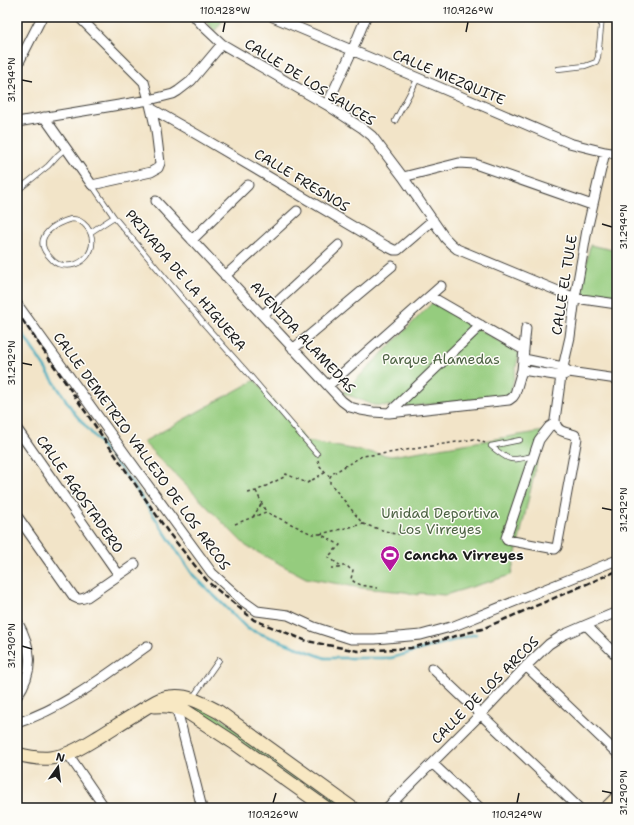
<svg xmlns="http://www.w3.org/2000/svg" width="634" height="825" font-family="'Shantell Sans',sans-serif">
	<style>
		.green { fill: #95cc7e; stroke: #58744d }
		.lines { fill: none; stroke-linecap: round; stroke-linejoin: round }
		.stream { stroke: #3eaabd; stroke-width: 2.5 }
		.lane-casing { stroke: #3c3a36; stroke-width: 6 }
		.street-casing { stroke: #3c3a36; stroke-width: 11 }
		.secondary-casing { stroke: #3c3a36; stroke-width: 15 }
		.path { stroke: #3c3a36; stroke-width: 1.5; stroke-dasharray: 3 3; stroke-linecap: butt }
		.lane { stroke: #fff; stroke-width: 4.5 }
		.street { stroke: #fff; stroke-width: 9 }
		.secondary { stroke: #f8e8c3; stroke-width: 13 }
		.rail { stroke: #1c1c1c; stroke-width: 2.5; stroke-dasharray: 6 3; stroke-linecap: butt }
		.ticks { fill: none; stroke: #1c1c1c; stroke-width: 1.5 }
		.labels { text-anchor: middle; stroke-width: 3; stroke-linejoin: round; paint-order: stroke }
		.street-label { font-size: 14px; fill: #1c1c1c; stroke: #fdfcf7 }
		.park-label { font-size: 14px; fill: #4c6243; stroke: #fdfcf7 }
		.poi-label { font-size: 14px; font-weight: bold; fill: #1c1c1c; stroke: #fdfcf7; text-anchor: start }
		.neatline { fill: none; stroke: #1c1c1c; stroke-width: 1.5 }
		.ticks-label { font-size: 10px; text-anchor: middle; fill: #1c1c1c }
	</style>
	<rect width="100%" height="100%" fill="#fdfcf7"/>
	<filter id="ink" filterUnits="userSpaceOnUse"><feTurbulence type="fractalNoise" baseFrequency=".025" numOctaves="2"/><feDisplacementMap in="SourceGraphic" scale="8" xChannelSelector="R" yChannelSelector="G"/><feConvolveMatrix kernelMatrix="1 2 1 2 8 2 1 2 1" color-interpolation-filters="sRGB"/></filter>
	<filter id="wash" filterUnits="userSpaceOnUse"><feTurbulence type="fractalNoise" baseFrequency=".012" numOctaves="4" result="noise"/><feDisplacementMap in="SourceGraphic" scale="16" xChannelSelector="R" yChannelSelector="G"/><feGaussianBlur stdDeviation="0.9" result="paint"/><feColorMatrix in="noise" values="0 0 0 0 0 0 0 0 0 0 0 0 0 0 0 0 0 1.4 0 .05"/><feComposite in="paint" operator="in"/></filter>
	<g filter="url(#wash)">
		<rect width="100%" height="100%" fill="#f2e4c8"/>
		<path class="green" d="M201 17H225L215 31Z
			M590 245 617 251V299L580 295Z
			M433 302 519 353 510 396 404 407 373 405 343 393Z
			M255 380 306 441 391 456 544 431 511 575 445 595 418 593V595L405 592 362 588 306 578 246 546 143 442Z
			M183 700 199 703 351 808H325L183 711Z"/>
		<g class="lines">
			<path class="stream" d="M17 325 75 414 95 437 132 483 193 575 248 629 325 658H391L476 634"/>
		</g>
	</g>
	<g filter="url(#ink)">
		<g class="lines">
			<g class="lane-casing">
				<path id="lane" d="M558 69 585 66 596 62 598 57 602 17
					M395 121 418 78
					M92 185 114 217 204 324 252 378 317 454
					M17 191 48 166 58 155 66 148
					M71 219C78 219 82 221 87 227 102 247 82 272 58 264 53 262 51 258 47 254 33 236 56 223 71 219Z
					M91 232 114 217
					M491 446C510 462 510 461 533 456
					M491 446 520 440
					M193 697 219 660"/>
			</g>
			<g class="street-casing">
				<path id="street" d="M195 17 204 27 222 44 327 105 362 128 372 136 403 177 445 238 451 244 457 249 575 298 617 304
					M273 17 418 78 569 143 605 152 617 154
					M17 66 42 17
					M327 105 352 51 366 17
					M152 109 196 134 386 246 394 250H398L433 220
					M44 117 92 185 151 172 158 168 160 163 156 130 149 100 144 82 79 17
					M17 122 149 100 173 94 178 91 191 81 222 44
					M403 177 459 163 475 164 592 205
					M156 201 342 401 350 407 361 410 373 412 389 413 509 400 513 397 515 394 522 370 526 328
					M192 240 248 185
					M225 276 297 211
					M430 296 524 350
					M17 304 128 458 212 573 243 601 257 611 288 615 314 627 351 639H375L421 635 454 626 617 560
					M263 315 339 245
					M293 349 392 266
					M524 359 563 367 569 372 617 379
					M522 370 561 376 566 374
					M328 386 441 286
					M389 413 481 325
					M555 423 549 427 539 440 506 538 507 540 550 548 555 549 557 547 577 438 575 435C565 432 556 432 555 420L561 376 570 337 575 298 587 230 605 152
					M17 429 119 575
					M17 516 74 597C79 600 82 599 87 597L135 564
					M17 621C32 648 35 670 17 696
					M586 625 617 656
					M526 666 617 753
					M432 668 579 808
					M176 706 202 808
					M17 723C66 707 106 675 147 646
					M68 754 105 808
					M432 763 480 808
					M387 808 481 714 526 666 549 644 563 635 586 625 617 612"/>
			</g>
			<g class="secondary-casing">
				<path id="secondary" d="M154 706C165 705 174 706 184 710L233 742 326 808
					M17 754C28 757 39 759 50 758 69 756 85 745 100 736 113 728 125 720 137 713 147 707 158 698 170 697 188 694 204 704 219 712L352 808
					M607 808 617 798"/>
			</g>
			<path class="path" d="M318 460 319 465 329 476
				M256 491 266 512
				M248 493 256 491 284 477 286 474 307 483 326 472
				M253 517 262 503
				M235 524 266 512 312 534H320L340 545 328 557 341 566
				M363 524 395 534H399L411 526
				M320 534 363 524 330 483V477L332 474 362 456 388 453 475 439 485 443
				M331 568H339L341 566H347L351 570H353L351 579C357 586 369 586 377 588"/>
			<use href="#lane" class="lane"/>
			<use href="#street" class="street"/>
			<use href="#secondary" class="secondary"/>
			<path class="rail" d="M17 312 168 532 208 582 254 620 307 641 358 651 411 648 482 629 617 571"/>
		</g>
	</g>
	<path class="ticks" d="M223 32 225 22M466 32 468 22M22 80 32 82M602 224 612 227M22 363 32 365M602 508 612 510M22 646 32 649M602 791 612 793M273 803 276 793M517 803 519 793"/>
	<defs>
		<g id="stadium-pin" transform="scale(1)"><path d="M0 17L-7.5 6A9.5 9.5 0 1 1 7.5 6Z" fill="#b5179e" stroke="#fdfcf7"/><path d="M0-5a6.5 5 0 1 0 0 10a6.5 5 0 1 0 0-10ZM-3.5-1.8h7v3.6h-7Z" fill="#fff"/></g>
	</defs>
	<g fill-rule="evenodd">
		<use href="#stadium-pin" x="390" y="555"/>
	</g>
	<g class="labels">
		<g class="street-label">
			<text transform="translate(449 77) rotate(23)" y="5">CALLE MEZQUITE</text>
			<text transform="translate(310 82) rotate(32)" y="5">CALLE DE LOS SAUCES</text>
			<text transform="translate(302 180) rotate(31)" y="5">CALLE FRESNOS</text>
			<text transform="translate(186 280) rotate(50)" y="5">PRIVADA DE LA HIGUERA</text>
			<text transform="translate(564 285) rotate(-81)" y="5">CALLE EL TULE</text>
			<text transform="translate(303 337) rotate(47)" y="5">AVENIDA ALAMEDAS</text>
			<text transform="translate(142 451) rotate(54)" y="5">CALLE DEMETRIO VALLEJO DE LOS ARCOS</text>
			<text transform="translate(80 494) rotate(55)" y="5">CALLE AGOSTADERO</text>
			<text transform="translate(485 690) rotate(-45)" y="5">CALLE DE LOS ARCOS</text>
		</g>
		<g class="park-label">
			<text x="441" y="364">Parque Alamedas</text>
			<text x="440" y="518">Unidad Deportiva<tspan x="440" dy="16">Los Virreyes</tspan></text>
		</g>
		<g class="poi-label">
			<text x="404" y="560">Cancha Virreyes</text>
		</g>
	</g>
	<rect width="634" height="825" fill="none" stroke="#fdfcf7" stroke-width="44"/>
	<g transform="translate(58 767) rotate(14)" stroke="#fdfcf7" stroke-width="3" paint-order="stroke">
	<path d="M0-3L7 15L0 10L-7 15Z" fill="#1c1c1c"/>
	<text y="-6" font-size="11" font-weight="bold" text-anchor="middle" fill="#1c1c1c">N</text>
	</g>
	<rect x="22" y="22" width="590" height="781" class="neatline"/>
	<g class="ticks-label">
		<text x="225" y="14">110.928°W</text>
		<text x="468" y="14">110.926°W</text>
		<text transform="translate(11 80) rotate(-90)" y="4">31.294°N</text>
		<text transform="translate(623 227) rotate(-90)" y="4">31.294°N</text>
		<text transform="translate(11 363) rotate(-90)" y="4">31.292°N</text>
		<text transform="translate(623 510) rotate(-90)" y="4">31.292°N</text>
		<text transform="translate(11 646) rotate(-90)" y="4">31.290°N</text>
		<text transform="translate(623 793) rotate(-90)" y="4">31.290°N</text>
		<text x="273" y="818">110.926°W</text>
		<text x="517" y="818">110.924°W</text>
	</g>
</svg>
